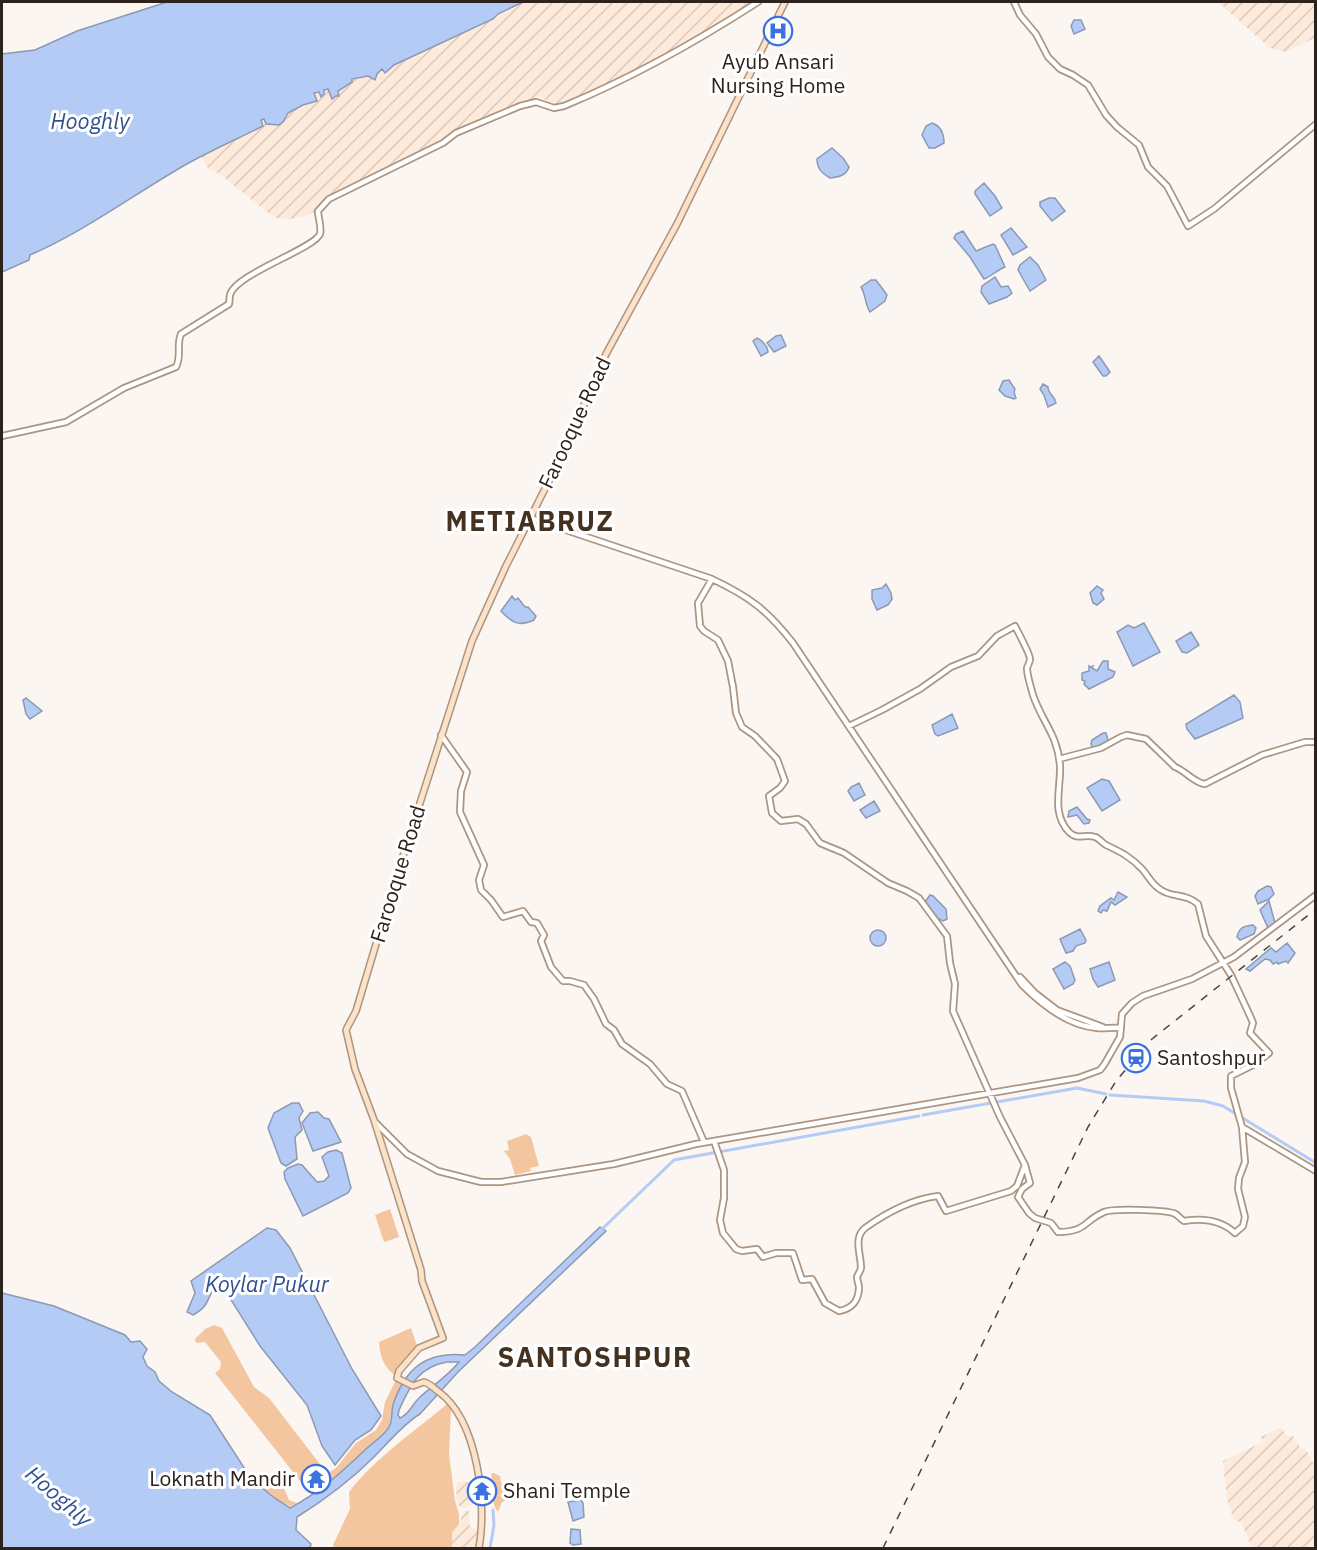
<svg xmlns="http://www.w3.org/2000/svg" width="1317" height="1550" font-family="'IBM Plex Sans',sans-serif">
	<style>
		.industrial { fill: url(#industrial-furrows) }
		.green { fill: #f3c6a0 }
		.water { fill: #b4cbf6; stroke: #8c99b5; stroke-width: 1.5; fill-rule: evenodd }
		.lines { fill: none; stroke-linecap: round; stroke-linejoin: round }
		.canal { stroke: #b4cbf6; stroke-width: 3 }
		.tertiary-casing { stroke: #ac9581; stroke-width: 8 }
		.secondary-casing { stroke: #ac9581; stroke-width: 8 }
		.tertiary { stroke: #fff; stroke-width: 4.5 }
		.secondary { stroke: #fce2c9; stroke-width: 5 }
		.rail { stroke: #4c433d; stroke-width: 1.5; stroke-dasharray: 8 8; stroke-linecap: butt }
		.labels { text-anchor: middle; stroke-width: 6; stroke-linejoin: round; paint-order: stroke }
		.poi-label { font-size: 21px; fill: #2d231c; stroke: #fff; text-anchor: start }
		.street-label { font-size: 21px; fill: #2d231c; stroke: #fff }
		.water-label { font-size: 22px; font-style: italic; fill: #315191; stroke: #fff }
		.district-label { font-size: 27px; font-weight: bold; letter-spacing: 1.5px; fill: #443120; stroke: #fff }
	</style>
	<defs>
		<pattern id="industrial-furrows" width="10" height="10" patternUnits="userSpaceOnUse" patternTransform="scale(1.5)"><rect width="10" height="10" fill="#feeadb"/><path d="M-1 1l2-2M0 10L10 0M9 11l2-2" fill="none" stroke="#dac8bb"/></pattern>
	</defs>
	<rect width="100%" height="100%" fill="#fbf6f2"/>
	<path class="industrial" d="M523 2H753L654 61 567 103 557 106 538 96 441 143 431 146 344 190 324 200 314 212 302 217 289 219 275 218 218 173 209 170 202 157 263 125 260 120 264 118 284 117 288 113 308 104 314 93 319 91 321 96 323 91 328 89 332 98 336 96 337 91 352 82V80L368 76 376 78V74L383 69 385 72 394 65 493 19 498 14Z
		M1218 2H1315V38L1285 52 1270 48Z
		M1278 1428H1281L1287 1436 1292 1435 1301 1449 1305 1448 1315 1466 1316 1543 1313 1546 1303 1548H1252L1241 1522 1234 1520 1227 1500 1223 1461 1263 1442 1261 1437Z
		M458 1481 480 1484V1502L462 1508 457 1504 456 1488Z
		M464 1511H469L470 1527 482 1531 481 1548H452V1533L459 1524Z"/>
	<path class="green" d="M526 1134 531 1137 539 1166 530 1168 531 1171 515 1175 510 1159 504 1151 509 1150 507 1141Z
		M390 1209 399 1237 384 1242 375 1215Z
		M214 1325 222 1328 254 1387 269 1398 326 1472 304 1486 215 1373 220 1369 221 1362 205 1342 196 1343 195 1339 205 1329Z
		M411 1328 418 1349V1354L396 1376C384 1368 380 1357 379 1342Z
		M396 1380 403 1384 394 1404 389 1426 343 1473 312 1495 308 1487 336 1468 356 1443 376 1430 382 1420 385 1402Z
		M447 1404 451 1410 449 1454 455 1501 459 1513V1524L452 1533V1548H334L333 1545 350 1509 349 1492C376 1457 414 1432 447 1404Z
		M494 1473 500 1476 501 1483H512L510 1492 507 1493 505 1501 502 1502 498 1512C489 1500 495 1488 491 1474Z
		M278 1475 289 1500 297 1503 290 1506 277 1500 259 1487 260 1481Z"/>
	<path class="water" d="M167 2H523L498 14 493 19 394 65 385 73 382 69 377 74 375 80 368 76 352 79V82L338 91 339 96H336L332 99 328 89 324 90V94L321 97 319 92 314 93 317 101 303 105 288 113 283 122 279 125 266 124 264 119 261 120 263 126C237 139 210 151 185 165 133 195 85 231 30 255L29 260 2 272V54L35 50 77 31Z
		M1074 20H1081L1085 29 1074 34 1071 26Z
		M932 123C941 126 944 134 944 143L935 148H929L922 135 926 126Z
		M832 148 843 158 849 167C846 176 838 177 830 178 822 173 817 169 817 159Z
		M984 183 995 196 1002 208 990 216 975 194V191Z
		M1049 198H1055L1065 211 1052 221 1040 206V202Z
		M1011 228 1027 247 1013 255 1001 235Z
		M963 231 976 251 993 244 995 245 1005 267C997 270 992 276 984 279L970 257 954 238 956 234Z
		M1030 257 1038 265 1046 280 1030 291 1018 270 1020 265Z
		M995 277 1001 287 1008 286 1012 293 1007 297 989 304 981 292 982 286Z
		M871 280H876L887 295 885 301 870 312C865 305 866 295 861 287Z
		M781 335 786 346 774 352 767 343 776 336Z
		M757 338C762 340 768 347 768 352L761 356 753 341Z
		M1099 356 1110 372 1106 376H1103L1093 362Z
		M1009 380 1015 389 1014 392 1016 398 1014 399 1005 396 999 390 1003 381Z
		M1043 384 1048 387C1048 394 1055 396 1056 403L1048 407 1044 395 1040 389Z
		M886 584 891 593 892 599 888 605 877 610 872 599V590L882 588Z
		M1097 586 1103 590 1101 593 1104 599 1097 605 1093 603 1090 593Z
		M512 596 515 600 518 598 525 607H528L536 616 534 620C519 627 512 623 501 611Z
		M1144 623 1160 652 1133 666 1117 632 1128 625 1134 628Z
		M1191 632 1199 645 1187 653 1182 652 1176 641Z
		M1103 661H1108V669L1115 672 1113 677 1089 689 1084 684 1085 681 1082 680V673L1089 671V666L1090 667 1093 666 1092 668 1097 671Z
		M1234 695 1240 702 1243 718 1195 739 1187 729 1186 724Z
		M26 698 42 711 30 719 26 714 23 700Z
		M952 714 958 728 938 736 935 734 932 725Z
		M1103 733H1106L1108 740 1110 741 1106 745 1093 749 1091 744 1092 740Z
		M1102 779 1109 781 1120 800 1102 811 1087 788Z
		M859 783 865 795 854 801 848 791 851 787Z
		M874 801 880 811 866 818 860 810Z
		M1077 807 1087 819 1090 820 1089 823 1084 824 1077 815 1068 817 1069 811Z
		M1267 886 1271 887 1274 894 1269 899 1258 904 1255 896 1258 891Z
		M1118 892 1127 897 1115 905 1111 902 1107 911 1103 910 1101 913 1098 911 1100 906 1111 898 1114 900Z
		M930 895 933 896 946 909 947 919 943 921 935 917 925 902Z
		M1269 901 1275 923 1268 928 1260 910Z
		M1253 925 1256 928 1254 934 1240 940 1237 937C1239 928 1243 926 1253 925Z
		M1080 929 1086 940 1085 943 1076 946 1073 951 1066 953 1060 939Z
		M870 938a8 8 0 1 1 16 0a8 8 0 1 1-16 0Z
		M1287 943 1295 953 1288 963 1286 961 1278 964 1277 962 1273 964 1270 960 1265 959 1250 971 1246 969 1271 948 1276 952Z
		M1065 962 1070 966 1075 980 1073 984 1064 989 1053 969Z
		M1109 962 1115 980 1098 987 1093 979 1090 969Z
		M292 1103H299L303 1111 299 1118 302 1130 295 1137 297 1159 286 1166 281 1163 268 1128 274 1113Z
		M318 1112 324 1118 329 1119 341 1142 313 1151 302 1123 310 1113Z
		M336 1150 342 1153 351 1188 348 1193 303 1216 285 1179 284 1172 288 1168 298 1164 302 1165 317 1182 324 1181 329 1176 322 1157 328 1152Z
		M600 1227 606 1231 458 1372 420 1414C403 1424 389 1442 375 1456 351 1480 326 1499 297 1517L296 1530 311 1544 310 1548H2V1293L54 1306 125 1335 131 1342 140 1341 147 1349 143 1357 147 1366 155 1372 159 1381 172 1392 210 1415 252 1480 276 1499 290 1508C320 1492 342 1472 366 1449 374 1442 383 1436 389 1427 393 1420 391 1412 393 1405 405 1368 427 1351 465 1355L475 1347ZM447 1362H459C448 1376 433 1385 420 1397 412 1404 410 1414 400 1418L398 1415 399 1410C410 1386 418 1367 447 1362Z
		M267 1228 276 1230 290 1248 352 1369 381 1416 371 1430 355 1440 335 1465 322 1446 307 1405 260 1346 223 1287 218 1284C205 1297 212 1305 193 1315L187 1312 195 1293 191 1281Z
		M581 1500 583 1503 584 1517 573 1521 568 1502Z
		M571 1529 580 1530 581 1544 573 1545 570 1543Z"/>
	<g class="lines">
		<path class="canal" d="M1110 1095 1204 1101 1223 1106 1316 1163
			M923 1115 1077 1088 1106 1094
			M600 1231 674 1160 919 1116
			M490 1548 494 1525 493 1510"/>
		<g class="tertiary-casing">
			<path id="tertiary" d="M1014 2 1020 15 1036 34 1048 57 1060 69 1073 75 1088 85 1106 115 1117 127 1139 145 1148 167 1167 186 1188 226 1214 209 1316 124
				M2 436 66 422 124 388 176 367C182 356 176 345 181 334L229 304C230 301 229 298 230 295 235 274 314 249 320 234 322 227 318 218 318 211L329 199 443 143 456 133 520 106 536 102 554 108 564 106C632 78 696 42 758 2
				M530 518 712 579C750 597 767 610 793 643L1022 985C1041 1004 1068 1026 1097 1028 1104 1029 1113 1027 1121 1028
				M712 579 698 603 700 626 704 631 718 640 728 661 733 687 736 713 742 727 755 736 777 759 785 781 780 788 769 796 772 813 781 821 798 819 806 824 820 843 844 853 888 883 907 891 919 898 947 936 950 963 955 984 953 1011 1000 1117 1025 1165 1030 1183 1022 1189 1018 1197 1029 1213 1035 1218 1051 1223 1058 1232C1087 1232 1083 1221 1104 1212 1114 1208 1162 1210 1173 1213 1178 1214 1180 1219 1184 1221 1202 1218 1221 1220 1235 1233L1243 1226 1245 1217 1238 1189 1239 1178 1245 1162 1242 1127
				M849 726 882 710 920 689 951 667 978 656 997 636 1015 626C1018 632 1030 654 1030 659 1030 662 1028 665 1027 668 1027 676 1031 687 1033 695 1042 722 1058 735 1060 766 1061 789 1051 813 1069 832 1078 841 1085 833 1095 837 1099 838 1102 843 1106 845 1121 852 1131 857 1143 870 1149 877 1152 885 1161 890 1173 898 1185 893 1198 904L1206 936 1231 975 1251 1018 1253 1023 1250 1033 1269 1053 1255 1064 1231 1076V1088L1242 1127 1316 1171
				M441 735 467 772 461 791 460 812 484 865 479 880 481 890 491 900 503 917 523 911 531 922 537 923 544 935 541 941 551 967 563 981H570L584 985 594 999 606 1024 614 1030 622 1044 650 1064 667 1084 682 1091 704 1142
				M1059 759 1101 748 1121 737 1127 735 1146 739 1175 767C1186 771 1194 783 1205 784L1262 755 1305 742H1316
				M1020 977 1035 993 1057 1010 1103 1027
				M376 1123 407 1154 438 1171 481 1182H501L614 1164 696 1144 1078 1078 1100 1070 1104 1065 1120 1037 1122 1014 1132 1003 1143 996 1192 979 1234 957 1316 895
				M714 1141 724 1170V1198L720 1220 723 1233 736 1249 742 1251 757 1249 763 1257 776 1253H793L802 1280 812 1279 825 1303 839 1311C852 1309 859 1300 859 1287 859 1285 857 1280 857 1277 858 1274 860 1272 861 1268 861 1254 853 1238 865 1228 886 1213 913 1199 938 1196L946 1211 1011 1191 1017 1186 1025 1165"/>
		</g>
		<g class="secondary-casing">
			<path id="secondary" d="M479 1548C487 1504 478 1421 439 1392 433 1388 431 1384 424 1382L413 1386 397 1378 399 1371 419 1348 443 1338 422 1281 421 1270 374 1120 355 1069 346 1030 356 1011 394 884 472 641 506 566 565 449 606 354 677 224 785 2"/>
		</g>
		<use href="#tertiary" class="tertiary"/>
		<use href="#secondary" class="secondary"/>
		<path class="rail" d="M883 1548 1088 1127 1116 1081 1152 1039 1316 909"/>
	</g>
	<defs>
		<g id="hospital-ring" transform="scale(1.5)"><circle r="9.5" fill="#fff" stroke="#3b71e1" stroke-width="1.5"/><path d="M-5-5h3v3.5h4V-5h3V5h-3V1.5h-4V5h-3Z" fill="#3b71e1"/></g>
		<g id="station-ring" transform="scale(1.5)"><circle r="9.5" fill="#fff" stroke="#3b71e1" stroke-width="1.5"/><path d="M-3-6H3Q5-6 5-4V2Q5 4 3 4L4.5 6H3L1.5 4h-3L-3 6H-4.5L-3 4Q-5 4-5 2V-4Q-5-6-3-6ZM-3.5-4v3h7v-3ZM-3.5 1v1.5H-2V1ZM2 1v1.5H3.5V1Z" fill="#3b71e1"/></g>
		<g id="temple-ring" transform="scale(1.5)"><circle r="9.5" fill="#fff" stroke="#3b71e1" stroke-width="1.5"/><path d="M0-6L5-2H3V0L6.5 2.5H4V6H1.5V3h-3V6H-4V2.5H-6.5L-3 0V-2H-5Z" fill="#3b71e1"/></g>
	</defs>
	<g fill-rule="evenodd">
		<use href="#hospital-ring" x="778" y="31"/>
		<use href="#station-ring" x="1136" y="1058"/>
		<use href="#temple-ring" x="316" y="1479"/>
		<use href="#temple-ring" x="482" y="1491"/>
	</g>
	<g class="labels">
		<g class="poi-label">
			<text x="778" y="69" text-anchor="middle">Ayub Ansari<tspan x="778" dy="24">Nursing Home</tspan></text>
			<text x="1157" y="1065">Santoshpur</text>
			<text x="295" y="1486" text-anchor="end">Loknath Mandir</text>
			<text x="503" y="1498">Shani Temple</text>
		</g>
		<g class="street-label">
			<text transform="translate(575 423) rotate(-65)" y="7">Farooque Road</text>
			<text transform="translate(398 874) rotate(-73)" y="7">Farooque Road</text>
		</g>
		<g class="water-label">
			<text x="90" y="129">Hooghly</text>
			<text x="267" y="1292">Koylar Pukur</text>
			<text transform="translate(59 1496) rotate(41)" y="8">Hooghly</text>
		</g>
		<g class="district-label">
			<text x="530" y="531">METIABRUZ</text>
			<text x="595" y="1367">SANTOSHPUR</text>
		</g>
	</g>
	<rect width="1317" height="1550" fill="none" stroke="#2d231c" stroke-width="6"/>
</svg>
